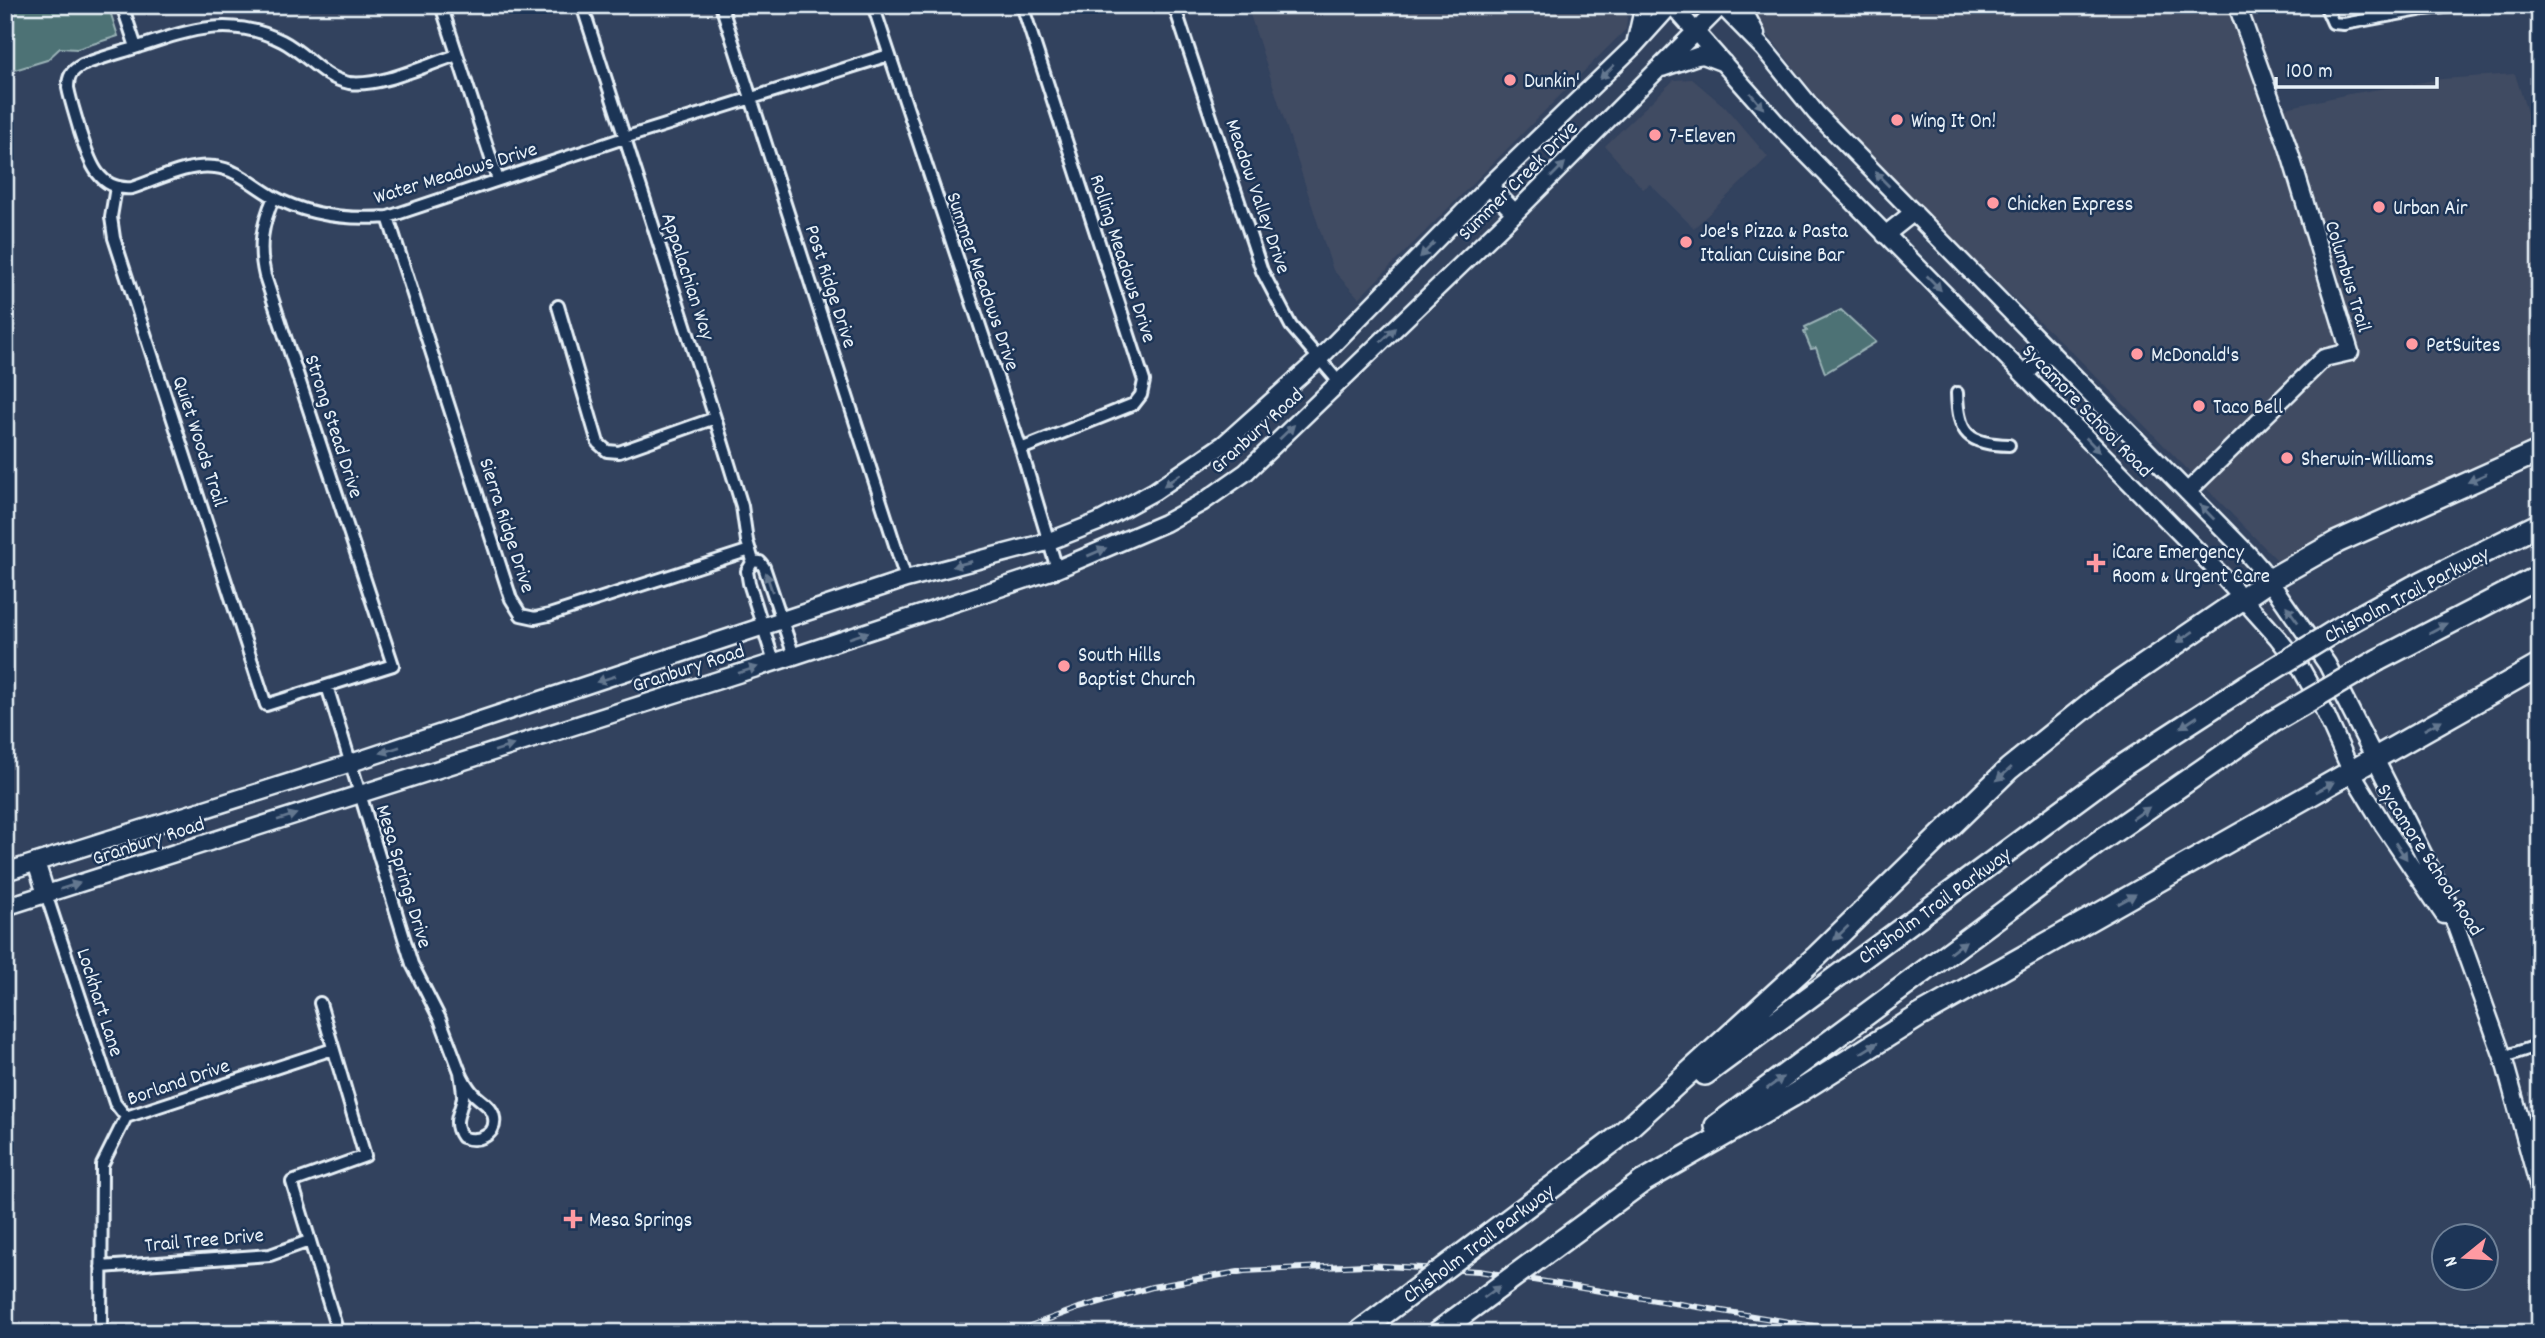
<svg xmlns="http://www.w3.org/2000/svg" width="2545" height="1338" font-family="Dekko,sans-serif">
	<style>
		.built { fill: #414b62 }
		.green { fill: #4d7275; stroke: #9ab2b6; stroke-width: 2 }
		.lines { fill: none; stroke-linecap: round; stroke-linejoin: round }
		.street-casing { stroke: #e8f1f8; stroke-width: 16 }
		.secondary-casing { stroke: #e8f1f8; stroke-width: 21 }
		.highway-casing { stroke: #e8f1f8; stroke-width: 26 }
		.street { stroke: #1d3557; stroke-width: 10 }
		.secondary { stroke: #1d3557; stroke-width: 16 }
		.highway { stroke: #1d3557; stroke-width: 21 }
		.rail-casing { stroke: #e8f1f8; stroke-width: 6 }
		.rail { stroke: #1d3557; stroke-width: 3.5; stroke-dasharray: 10; stroke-linecap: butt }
		.highway-bridge-casing { stroke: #e8f1f8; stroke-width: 26; stroke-linecap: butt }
		.highway-bridge { stroke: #1d3557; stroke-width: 21 }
		.oneway { fill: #64778f }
		.poi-dot { fill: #ff9aa2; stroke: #1d3557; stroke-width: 2.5 }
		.labels { text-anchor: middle; stroke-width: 5; stroke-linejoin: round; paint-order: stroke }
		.poi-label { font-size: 21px; fill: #e8f1f8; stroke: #1d3557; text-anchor: start }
		.street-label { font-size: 21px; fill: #e8f1f8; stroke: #1d3557 }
	</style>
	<rect width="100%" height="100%" fill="#32425e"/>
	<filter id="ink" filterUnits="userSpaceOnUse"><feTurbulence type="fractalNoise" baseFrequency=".0143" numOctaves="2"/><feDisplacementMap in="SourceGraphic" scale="14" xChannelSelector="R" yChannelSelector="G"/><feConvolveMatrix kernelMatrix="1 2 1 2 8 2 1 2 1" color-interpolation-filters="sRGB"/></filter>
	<g filter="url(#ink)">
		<path class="built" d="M1247 5H1628V8L1626 29 1359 298 1333 270Z
			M1752 5H2249L2286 108 2349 94 2442 79 2515 74 2540 154V440L2353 520 2279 562 2074 354 1940 229 1830 114 1755 18Z
			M1692 79 1725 107 1768 157 1694 228 1650 184 1643 189 1605 146 1674 80Z"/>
		<path class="green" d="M5 5H108L118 36 77 49 60 48 47 60 5 73Z
			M1841 310 1876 342 1825 373 1816 348 1811 349 1804 332 1807 331 1805 327Z"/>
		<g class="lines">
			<g class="street-casing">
				<path id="street" d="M122 5 136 47
					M441 5 498 180
					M582 5 715 418 742 506 747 541 753 561 760 562 764 567 794 656
					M721 5 906 579
					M873 5 1021 449 1057 569
					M1174 5 1262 271 1291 326 1339 382
					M2325 5 2333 23 2344 24 2425 9 2464 5
					M457 55C426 65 381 87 349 83 322 78 306 53 282 41 230 15 189 30 138 47 119 53 100 58 82 65 71 71 68 76 68 88 71 103 76 117 80 132 89 159 97 191 132 188 157 180 188 163 215 167 237 169 254 186 272 196 308 216 348 220 388 217L624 138 889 55
					M116 187 111 217 114 238 266 705 393 665 265 276C258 247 262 224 274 197
					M388 217 511 599 521 615 535 618 549 615 750 550
					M558 306 598 443 607 451 619 452 715 418
					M1957 393C1958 434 1968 444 2009 445
					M1021 449 1134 404 1141 395 1144 381 1022 5
					M753 561 747 571 749 583 774 662
					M327 686 412 964 440 1019 460 1072
					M46 894 115 1103 126 1117
					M320 1003 365 1156 292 1182 338 1333
					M2503 1057 2540 1045
					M460 1072C463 1079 467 1086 472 1092 479 1101 492 1105 494 1118 497 1136 476 1143 462 1137 451 1121 461 1113 463 1097 463 1089 461 1080 460 1072Z
					M101 1267 270 1255 309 1241
					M98 1333 101 1328 102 1165 126 1117 333 1049"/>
			</g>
			<g class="secondary-casing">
				<path id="secondary" d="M1672 5 1779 126 2226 580 2278 638 2299 665 2322 706 2352 773 2384 826 2444 915
					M1721 5 1764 49 1816 113 2247 553 2261 569 2327 664 2447 901 2503 1057 2540 1191
					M1745 5 1746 15 1756 34
					M1636 40 1642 14V5
					M1662 68 1697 56 1703 55 1724 63
					M1489 186 1515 213
					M1885 235 1914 212
					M2024 375 2050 350
					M2187 492 2324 358 2350 352 2288 147 2237 5
					M36 862 46 894
					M5 872 351 763 906 579 1047 542 1098 522 1155 491 1224 444 1319 359 1489 186 1634 46 1671 5
					M5 907 794 656 1057 569 1165 523 1203 502 1246 472 1515 213 1722 5"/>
			</g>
			<g class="highway-casing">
				<path id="highway" d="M2353 620 2413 587 2540 524
					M2378 660 2540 576
					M1705 1074 2124 765 2246 686
					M1716 1126 2097 843 2272 722
					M1616 1139 1817 956 2009 769 2102 694 2268 581 2337 542 2540 451
					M1642 1182 1792 1096 1919 1016 2540 665"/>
			</g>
			<use href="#street" class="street"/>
			<use href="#secondary" class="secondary"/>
			<use href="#highway" class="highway"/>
			<g class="rail-casing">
				<path id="rail" d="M1011 1333 1079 1308 1152 1287 1244 1271 1365 1265 1479 1271 1856 1333"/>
			</g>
			<use href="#rail" class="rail"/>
			<g class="highway-bridge-casing">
				<path id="highway-bridge" d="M2246 686 2353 620
					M2272 722 2378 660
					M1358 1333 1616 1139
					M1437 1333 1642 1182"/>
			</g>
			<use href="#highway-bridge" class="highway-bridge"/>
		</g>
		<defs><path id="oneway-solid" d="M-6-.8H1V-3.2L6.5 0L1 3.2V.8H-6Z" transform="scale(1.75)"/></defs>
		<g class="oneway">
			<use href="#oneway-solid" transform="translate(1607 72) rotate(136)"/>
			<use href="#oneway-solid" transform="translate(1757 101) rotate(50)"/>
			<use href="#oneway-solid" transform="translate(1558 170) rotate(-45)"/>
			<use href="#oneway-solid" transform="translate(1882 179) rotate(-135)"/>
			<use href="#oneway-solid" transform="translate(1427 250) rotate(134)"/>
			<use href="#oneway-solid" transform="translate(1934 283) rotate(46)"/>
			<use href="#oneway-solid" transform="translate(1388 335) rotate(-44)"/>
			<use href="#oneway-solid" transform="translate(1287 432) rotate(-44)"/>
			<use href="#oneway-solid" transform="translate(2093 445) rotate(46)"/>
			<use href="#oneway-solid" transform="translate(2477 478) rotate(156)"/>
			<use href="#oneway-solid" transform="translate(1172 480) rotate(145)"/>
			<use href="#oneway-solid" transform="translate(2207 512) rotate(-134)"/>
			<use href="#oneway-solid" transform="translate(1097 552) rotate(-23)"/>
			<use href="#oneway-solid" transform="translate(962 564) rotate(165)"/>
			<use href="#oneway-solid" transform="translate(769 582) rotate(-109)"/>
			<use href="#oneway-solid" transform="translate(2292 614) rotate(-126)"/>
			<use href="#oneway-solid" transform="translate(2438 628) rotate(-28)"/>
			<use href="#oneway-solid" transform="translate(859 635) rotate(-18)"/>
			<use href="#oneway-solid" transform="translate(2185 637) rotate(146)"/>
			<use href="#oneway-solid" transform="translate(748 670) rotate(-18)"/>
			<use href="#oneway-solid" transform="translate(606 679) rotate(162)"/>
			<use href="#oneway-solid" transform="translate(2189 722) rotate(147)"/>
			<use href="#oneway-solid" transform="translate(2433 725) rotate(-29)"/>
			<use href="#oneway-solid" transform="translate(504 748) rotate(-18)"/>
			<use href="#oneway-solid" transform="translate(390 750) rotate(162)"/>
			<use href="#oneway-solid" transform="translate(2004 774) rotate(138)"/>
			<use href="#oneway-solid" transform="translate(2325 787) rotate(-29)"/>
			<use href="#oneway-solid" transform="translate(2141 813) rotate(-35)"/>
			<use href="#oneway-solid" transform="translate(287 817) rotate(-18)"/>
			<use href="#oneway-solid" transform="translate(2401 851) rotate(55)"/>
			<use href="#oneway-solid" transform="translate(70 886) rotate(-18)"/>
			<use href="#oneway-solid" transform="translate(2127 899) rotate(-29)"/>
			<use href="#oneway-solid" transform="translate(1841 933) rotate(136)"/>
			<use href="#oneway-solid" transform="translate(1958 947) rotate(-37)"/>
			<use href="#oneway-solid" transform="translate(1869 1048) rotate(-32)"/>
			<use href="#oneway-solid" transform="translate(1775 1083) rotate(-36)"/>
			<use href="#oneway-solid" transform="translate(1492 1292) rotate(-36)"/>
		</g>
	</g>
	<g class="poi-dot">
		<circle cx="1510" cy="80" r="7"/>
		<circle cx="1897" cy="120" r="7"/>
		<circle cx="1655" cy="135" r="7"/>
		<circle cx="1993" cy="203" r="7"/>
		<circle cx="2379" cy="207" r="7"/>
		<circle cx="1686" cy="242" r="7"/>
		<circle cx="2412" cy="344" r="7"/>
		<circle cx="2137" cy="354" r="7"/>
		<circle cx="2199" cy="406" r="7"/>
		<circle cx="2287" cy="458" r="7"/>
		<path d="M2092.5 552.5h7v7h7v7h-7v7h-7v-7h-7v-7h7z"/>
		<circle cx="1064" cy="666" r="7"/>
		<path d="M569.5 1208.5h7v7h7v7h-7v7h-7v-7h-7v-7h7z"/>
	</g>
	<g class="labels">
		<g class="poi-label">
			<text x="1524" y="87">Dunkin'</text>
			<text x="1911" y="127">Wing It On!</text>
			<text x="1669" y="142">7-Eleven</text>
			<text x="2007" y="210">Chicken Express</text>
			<text x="2393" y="214">Urban Air</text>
			<text x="1700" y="237">Joe's Pizza &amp; Pasta<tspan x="1700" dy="24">Italian Cuisine Bar</tspan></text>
			<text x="2426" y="351">PetSuites</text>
			<text x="2151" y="361">McDonald's</text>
			<text x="2213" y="413">Taco Bell</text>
			<text x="2301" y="465">Sherwin-Williams</text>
			<text x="2112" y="558">iCare Emergency<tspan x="2112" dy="24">Room &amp; Urgent Care</tspan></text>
			<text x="1078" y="661">South Hills<tspan x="1078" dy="24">Baptist Church</tspan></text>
			<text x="589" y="1226">Mesa Springs</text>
		</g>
		<g class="street-label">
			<text transform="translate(455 172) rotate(-17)" y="7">Water Meadows Drive</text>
			<text transform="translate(1517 180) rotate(-45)" y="7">Summer Creek Drive</text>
			<text transform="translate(1259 196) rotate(71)" y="7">Meadow Valley Drive</text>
			<text transform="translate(1124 258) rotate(72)" y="7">Rolling Meadows Drive</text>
			<text transform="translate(689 276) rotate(72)" y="7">Appalachian Way</text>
			<text transform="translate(2349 276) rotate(73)" y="7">Columbus Trail</text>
			<text transform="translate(984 281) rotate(71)" y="7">Summer Meadows Drive</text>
			<text transform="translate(832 286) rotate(72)" y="7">Post Ridge Drive</text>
			<text transform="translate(2088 410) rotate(46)" y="7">Sycamore School Road</text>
			<text transform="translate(335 426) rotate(72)" y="7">Strong Stead Drive</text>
			<text transform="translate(1256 430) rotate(-42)" y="7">Granbury Road</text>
			<text transform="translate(201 441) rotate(72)" y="7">Quiet Woods Trail</text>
			<text transform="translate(508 525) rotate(72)" y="7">Sierra Ridge Drive</text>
			<text transform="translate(2406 594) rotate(-28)" y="7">Chisholm Trail Parkway</text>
			<text transform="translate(688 667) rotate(-18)" y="7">Granbury Road</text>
			<text transform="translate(148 840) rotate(-18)" y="7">Granbury Road</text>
			<text transform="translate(2431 859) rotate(57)" y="7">Sycamore School Road</text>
			<text transform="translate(405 876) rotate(73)" y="7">Mesa Springs Drive</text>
			<text transform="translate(1934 905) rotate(-36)" y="7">Chisholm Trail Parkway</text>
			<text transform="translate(101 1002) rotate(72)" y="7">Lockhart Lane</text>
			<text transform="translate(178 1081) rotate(-19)" y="7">Borland Drive</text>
			<text transform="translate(204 1239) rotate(-5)" y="7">Trail Tree Drive</text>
			<text transform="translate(1478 1243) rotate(-37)" y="7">Chisholm Trail Parkway</text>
		</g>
	</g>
	<rect width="2545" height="1338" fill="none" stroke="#1d3557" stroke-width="28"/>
	<rect x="14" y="14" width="2517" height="1310" fill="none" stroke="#e8f1f8" stroke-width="2.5" filter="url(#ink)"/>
	<g transform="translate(2465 1257) rotate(252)"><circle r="33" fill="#1d3557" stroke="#6e8097" stroke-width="2"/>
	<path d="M0-5L12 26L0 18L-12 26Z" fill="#ff9aa2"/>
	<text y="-10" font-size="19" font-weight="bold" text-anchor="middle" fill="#e8f1f8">N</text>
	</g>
	<path d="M2276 77v10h161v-10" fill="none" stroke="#e8f1f8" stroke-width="3.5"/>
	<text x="2286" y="77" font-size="21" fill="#e8f1f8" stroke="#1d3557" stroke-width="5" paint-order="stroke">100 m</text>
</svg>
